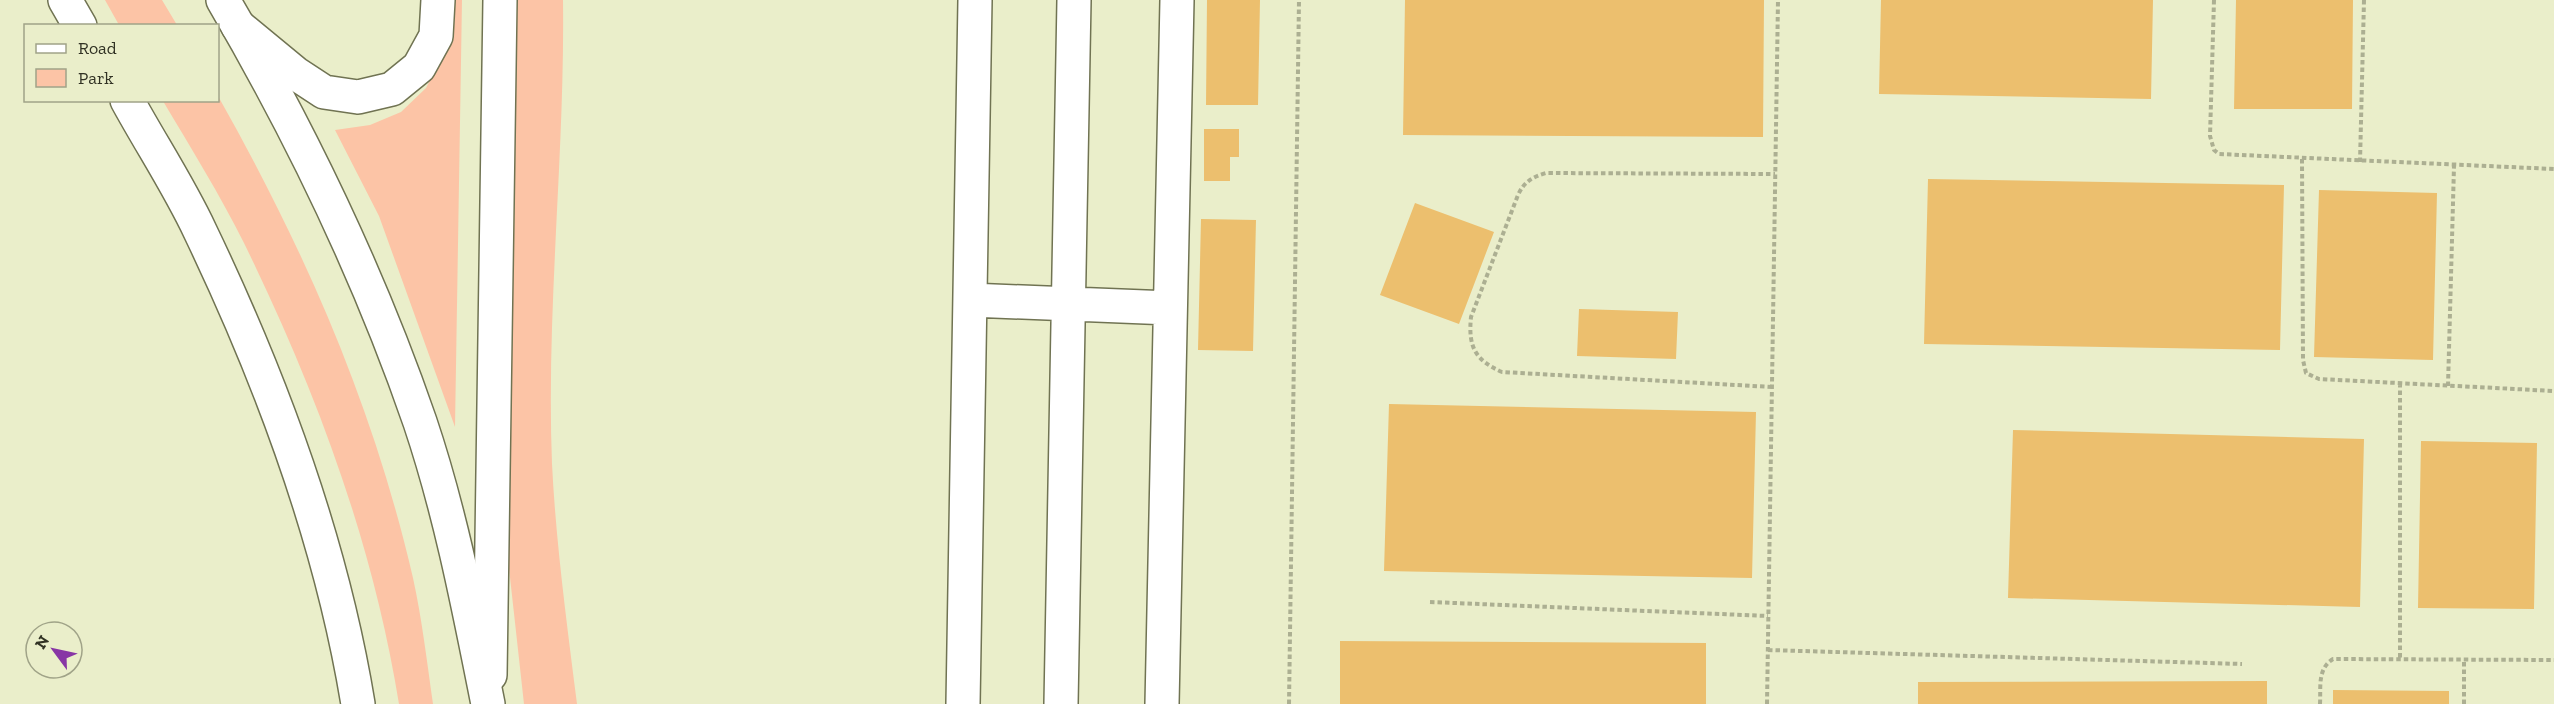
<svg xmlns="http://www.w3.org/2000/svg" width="2554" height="704" font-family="'Zilla Slab',serif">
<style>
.green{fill:#fcc4a6}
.building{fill:#ecbf6e}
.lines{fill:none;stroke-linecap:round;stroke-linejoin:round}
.minor-casing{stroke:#707352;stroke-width:36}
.major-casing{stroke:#707352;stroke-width:36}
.path{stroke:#acaf92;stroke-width:4;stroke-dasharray:4.5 3;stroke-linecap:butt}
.minor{stroke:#fff;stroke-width:33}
.major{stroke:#fff;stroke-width:33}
</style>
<rect width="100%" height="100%" fill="#eaeeca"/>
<path class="green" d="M105,0H162L177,25H119Z
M442,0H462L455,427L379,216L335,130L370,125L401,112L426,88L441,59Z
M508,0H563C565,155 546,309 552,464C556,544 567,624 577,704H524L502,505Z
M218,96C305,250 373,405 413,578C422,619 427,662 433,704H399C373,543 316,390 244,243C220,195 191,148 163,101L218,100Z"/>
<path class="building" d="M1207,0H1260L1258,105H1206Z
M1405,0H1764L1763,137L1403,135Z
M1881,0H2153L2151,99L1879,94Z
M2236,0H2353L2352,109H2234Z
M1204,129H1239V157H1230V181H1204Z
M1928,179L2284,185L2280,350L1924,344Z
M2319,190L2437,193L2433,360L2314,357Z
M1415,203L1494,232L1459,324L1380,295Z
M1201,219L1256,220L1253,351L1198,350Z
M1579,309L1678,312L1676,359L1577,356Z
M1389,404L1756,412L1752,578L1384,571Z
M2013,430L2364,439L2360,607L2008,598Z
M2421,441L2537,443L2534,609L2418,608Z
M1340,641L1706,643V704H1340Z
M2267,681V704H1918V682Z
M2333,690L2449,691V704H2333Z"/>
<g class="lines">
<defs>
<path id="minor" d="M238,26L295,73L324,92L358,97L392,89L419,67L436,36L438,0
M970,300L1170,308
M490,675L500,0
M963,704L975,0
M1061,704L1074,0
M1162,704L1177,0"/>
<path id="major" d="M65,0L80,26
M223,0C302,135 369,274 420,422C451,514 469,609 488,704
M127,100C151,144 179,186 200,231C272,381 331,539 358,704"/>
</defs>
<use href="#minor" class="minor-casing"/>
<use href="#major" class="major-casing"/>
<path class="path" d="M2214,0L2210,136L2214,150L2219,154L2554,169
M2302,159L2303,360L2306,373L2319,379L2554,391
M2360,162L2364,0
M2400,383V658
M2448,386L2454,166
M1772,387L1502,372C1475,360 1468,347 1471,317L1518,195C1524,182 1532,177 1546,173L1775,174
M1430,602L1768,616
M1768,650L2242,664
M1289,704L1299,0
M1767,704L1778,0
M2320,704C2321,687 2317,669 2333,659L2554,660
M2464,704V659"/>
<use href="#minor" class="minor"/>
<use href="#major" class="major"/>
</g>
<rect x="24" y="24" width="195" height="78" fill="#eaeeca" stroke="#a0a388" stroke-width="1.5"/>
<rect x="36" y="44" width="30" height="9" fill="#ffffff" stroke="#a0a388" stroke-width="1.5"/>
<text x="78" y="54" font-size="18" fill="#313224">Road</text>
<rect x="36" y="69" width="30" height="18" fill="#fcc4a6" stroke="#a0a388" stroke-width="1.5"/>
<text x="78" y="84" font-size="18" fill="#313224">Park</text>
<g transform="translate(54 650) rotate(303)"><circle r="28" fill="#eaeeca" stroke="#a0a388" stroke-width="1.5"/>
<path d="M0-4.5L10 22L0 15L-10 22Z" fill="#8836a5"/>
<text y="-9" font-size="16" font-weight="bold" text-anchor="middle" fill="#313224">N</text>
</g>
</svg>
